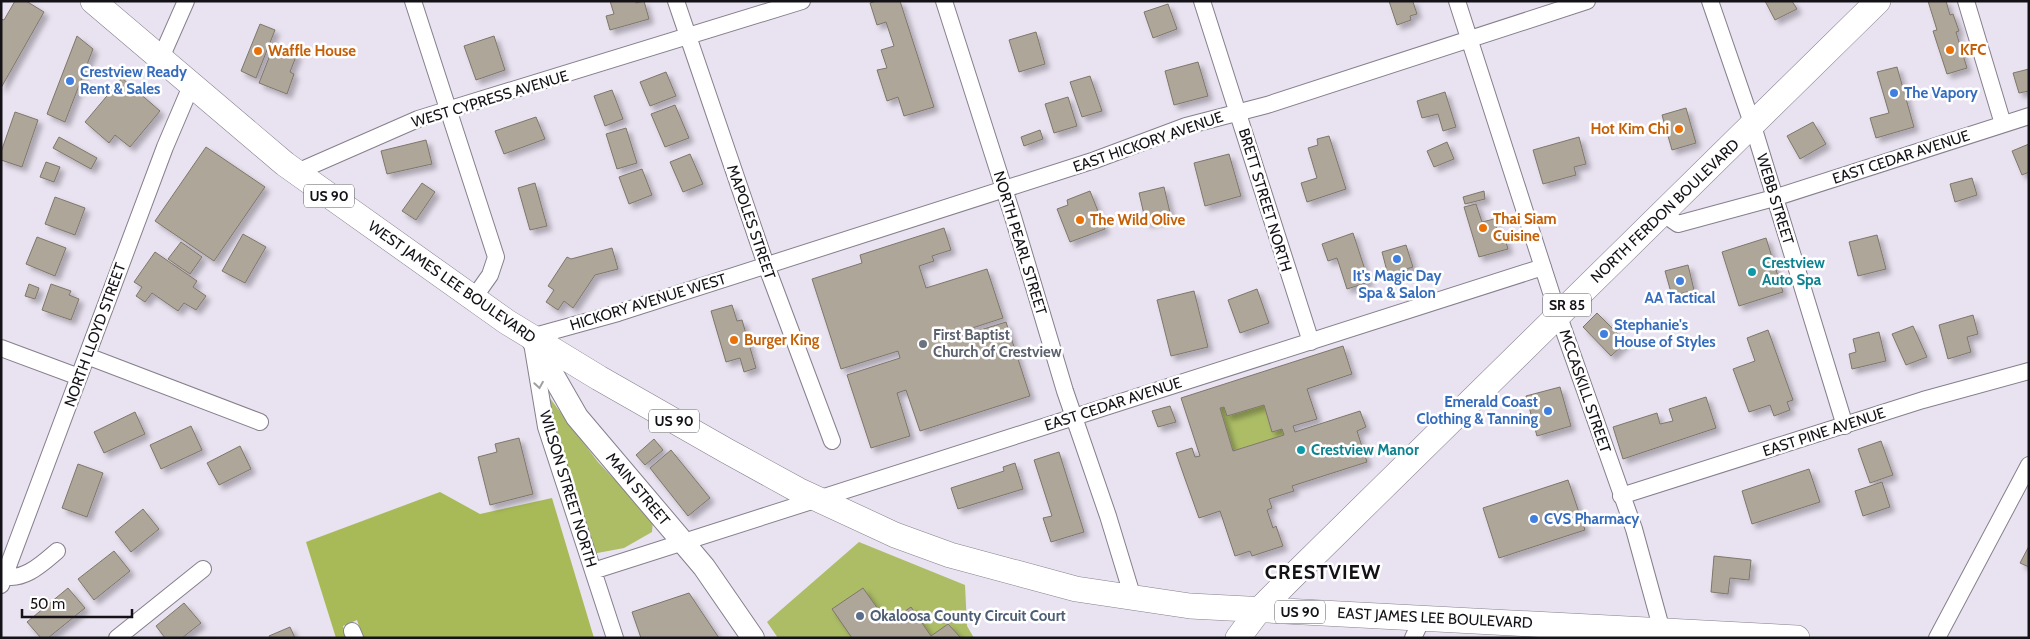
<svg xmlns="http://www.w3.org/2000/svg" width="2030" height="639" font-family="Cabin,sans-serif">
<style>
.green{fill:#acbd66}
.forest{fill:#a8ba57}
.building{fill:#afa69a;stroke:#7e766a;fill-rule:evenodd;filter:url(#shadow)}
.lines{fill:none;stroke-linecap:round;stroke-linejoin:round}
.street-casing{stroke:#867f8c;stroke-width:18}
.secondary-casing{stroke:#867f8c;stroke-width:24}
.primary-casing{stroke:#867f8c;stroke-width:26}
.street{stroke:#fff;stroke-width:16}
.secondary{stroke:#fff;stroke-width:22}
.primary{stroke:#fff;stroke-width:25}
.oneway{stroke:#a1a0a2}
.food-dot{fill:#e8710a;stroke:#fff;stroke-width:2}
.shop-dot{fill:#3f7fe0;stroke:#fff;stroke-width:2}
.culture-dot{fill:#0f9aa8;stroke:#fff;stroke-width:2}
.worship-dot{fill:#6b7280;stroke:#fff;stroke-width:2}
.service-dot{fill:#5c6f8a;stroke:#fff;stroke-width:2}
.labels{text-anchor:middle;dominant-baseline:central;stroke-width:5;stroke-linejoin:round;paint-order:stroke}
.shield{fill:#fff;stroke:#5b595d;stroke-width:1}
.shield-label{font-size:14px;font-weight:bold;fill:#151217}
.food-label{font-size:15px;font-weight:bold;fill:#c56008;stroke:#fff;text-anchor:start}
.shop-label{font-size:15px;font-weight:bold;fill:#366cbe;stroke:#fff;text-anchor:start}
.street-label{font-size:15px;fill:#151217;stroke:#fff}
.culture-label{font-size:15px;font-weight:bold;fill:#0d838f;stroke:#fff;text-anchor:start}
.worship-label{font-size:15px;font-weight:bold;fill:#5b616d;stroke:#fff;text-anchor:start}
.service-label{font-size:15px;font-weight:bold;fill:#4e5e75;stroke:#fff;text-anchor:start}
.district-label{font-size:20px;font-weight:bold;letter-spacing:1px;fill:#151217;stroke:#fff}
</style>
<defs>
<filter id="shadow"><feDropShadow dx="4.5" dy="4.5" stdDeviation="2.5" flood-color="#0004"/></filter>
</defs>
<rect width="100%" height="100%" fill="#e9e2f0"/>
<path class="green" d="M549,397L598,462L653,520L652,532L624,548L592,554L556,459Z
M1264,405L1272,432L1282,429L1284,435L1233,451L1220,408L1224,407L1228,416Z
M859,542L965,585L967,626L974,638H778L767,622Z"/>
<path class="forest" d="M440,492L480,514L552,498L594,638H363L357,620L343,626L346,638H336L306,542Z"/>
<path class="building" d="M15,1H26L44,12L1,88V19L4,20Z
M610,1H635L636,3L644,1L649,19L610,30L606,16L614,14Z
M876,1H900L934,107L904,116L898,97L887,101L877,70L887,68L881,50L894,46L886,22L877,25L870,3Z
M1389,1H1415L1413,2L1417,14L1410,16L1411,20L1397,25Z
M1765,1H1792L1797,9L1775,20Z
M1928,1H1946L1950,15L1953,14L1959,31L1956,32L1967,68L1947,74L1933,31L1937,30Z
M1168,4L1177,29L1153,38L1144,12Z
M260,24L275,30L256,78L241,71Z
M1036,32L1045,64L1019,72L1009,40Z
M77,36L93,49L65,122L47,114Z
M494,36L505,70L476,80L464,46Z
M274,45L297,54L290,72L294,74L287,94L259,83Z
M1198,62L1208,96L1174,105L1165,71Z
M1897,67L1914,127L1876,138L1870,118L1889,113L1877,72Z
M2029,69V91L2019,93L2013,73Z
M666,72L676,96L650,106L640,82Z
M1090,76L1102,111L1082,117L1070,82Z
M122,78L160,111L130,147L115,135L109,143L85,122Z
M612,90L623,119L605,126L594,96Z
M1445,92L1456,127L1443,131L1438,114L1422,118L1417,101Z
M1068,97L1077,126L1054,133L1045,104Z
M675,105L689,138L665,147L651,114Z
M1686,108L1696,143L1672,150L1662,115Z
M15,112L38,120L22,167L1,160V152Z
M536,117L545,139L504,154L495,131Z
M1813,122L1826,144L1800,159L1787,136Z
M626,128L637,163L617,169L606,134Z
M1040,130L1043,139L1024,146L1021,137Z
M1329,136L1346,189L1307,202L1301,183L1317,178L1308,148L1318,145L1317,139Z
M59,137L97,158L91,169L53,148Z
M1579,137L1586,164L1574,167L1576,175L1543,184L1533,150Z
M426,140L432,164L387,174L381,151Z
M1447,142L1454,159L1434,167L1427,151Z
M2029,144V172L2022,175L2012,151Z
M206,147L265,187L214,261L155,221Z
M690,154L703,184L683,192L670,162Z
M1229,154L1241,196L1205,206L1194,163Z
M46,162L60,167L54,182L40,177Z
M642,169L652,195L629,204L619,177Z
M1972,178L1977,195L1955,202L1950,184Z
M422,183L435,192L416,220L402,211Z
M535,183L547,226L530,230L518,188Z
M1164,187L1171,217L1146,223L1139,193Z
M1090,191L1105,229L1070,242L1057,209L1068,205L1067,200Z
M1484,191L1485,199L1465,204L1463,197Z
M55,197L85,208L75,235L45,224Z
M1476,204L1482,222L1494,219L1499,236L1504,235L1508,249L1479,257L1464,207Z
M944,228L951,250L932,256L934,261L919,266L926,288L987,269L1003,318L960,332L961,336L1006,322L1030,396L920,431L906,390L897,393L910,436L871,448L847,375L900,358L898,351L841,369L812,279L862,263L860,255Z
M1353,233L1369,282L1347,289L1337,258L1328,261L1322,244Z
M243,234L266,247L245,283L222,271Z
M1877,235L1886,269L1858,276L1849,242Z
M37,237L66,248L55,276L26,264Z
M1766,238L1783,292L1739,306L1722,252Z
M181,242L202,257L190,274L168,259Z
M1406,245L1413,267L1388,275L1382,252Z
M612,248L618,269L595,275L573,308L564,301L558,310L546,302L554,290L548,286L567,257L571,259Z
M155,252L197,281L193,287L206,296L196,310L184,303L178,311L152,293L145,302L136,296L142,287L134,282Z
M1688,265L1694,290L1672,296L1665,271Z
M29,284L39,288L35,299L25,296Z
M51,284L71,291L69,295L79,299L71,320L42,310Z
M1257,289L1269,323L1240,333L1228,300Z
M1194,291L1208,347L1171,356L1157,300Z
M732,305L737,321L742,320L756,368L744,372L740,358L726,362L711,311Z
M1597,313L1626,342L1611,356L1583,327Z
M1973,315L1978,334L1967,337L1971,352L1948,359L1939,325Z
M1913,326L1927,357L1906,365L1892,334Z
M1768,330L1793,400L1787,402L1790,410L1774,416L1770,405L1749,412L1733,369L1755,361L1747,338Z
M1879,332L1886,361L1852,369L1849,354L1856,352L1853,339Z
M1343,346L1352,374L1307,389L1317,419L1293,426L1295,432L1360,411L1366,427L1357,431L1367,462L1292,486L1294,491L1269,499L1272,508L1267,510L1273,528L1276,526L1283,546L1252,556L1250,551L1235,556L1220,511L1199,518L1184,476L1176,453L1192,448L1195,457L1200,456L1181,398ZM1264,405L1272,432L1282,429L1284,435L1233,451L1220,408L1224,407L1227,416Z
M1560,387L1571,426L1537,436L1526,396Z
M1706,397L1716,428L1623,459L1613,427L1657,413L1660,424L1673,421L1669,409Z
M1170,406L1176,422L1158,427L1152,411Z
M135,412L145,434L104,453L94,432Z
M191,426L202,450L161,469L150,445Z
M519,438L533,494L490,505L478,457L497,452L495,444Z
M654,439L663,450L645,465L636,455Z
M1881,441L1893,475L1870,483L1858,449Z
M240,446L251,469L219,485L207,463Z
M671,450L710,498L688,516L650,468Z
M1059,452L1084,532L1051,542L1043,518L1052,516L1034,460Z
M1015,463L1023,489L958,509L951,488L1004,471L1003,467Z
M78,464L103,473L87,517L62,508Z
M1809,469L1820,502L1752,524L1742,491Z
M1568,480L1585,530L1499,558L1483,508Z
M1882,482L1890,507L1863,516L1855,491Z
M143,509L159,529L131,552L115,532Z
M2029,546V567L2020,563Z
M114,551L130,571L94,600L78,579Z
M1714,556L1751,560L1749,580L1730,578L1728,594L1711,592Z
M68,588L85,608L48,638H41L27,622Z
M863,588L888,623L911,607L931,636L948,624L961,638H852L832,609Z
M689,593L719,638H641L632,612Z
M184,603L201,623L182,638H165L156,626Z
M290,627L295,638H270L269,636Z"/>
<g class="lines">
<defs>
<path id="street" d="M413,1L496,257L490,275L473,299
M676,1L766,265L832,441
M944,1L1013,217L1065,391L1108,516L1133,598
M1202,1L1311,342
M1457,1L1558,314L1634,529L1664,638
M1710,1L1753,126L1845,426
M1966,1L2003,124
M160,60L186,1
M297,172L418,119L802,1
M1662,213L1678,224L1774,198L2029,116
M1,348L79,377
M87,356L260,422
M1621,496L1923,400L2029,371
M593,571L1543,267
M1,575C22,583 42,564 57,551
M1,585L165,147L191,86
M352,631L355,638
M117,638L203,569
M615,638L546,427L531,337L618,313L1095,160L1186,126L1267,105L1587,1
M1413,638L1423,617
M1937,638L2029,465"/>
<path id="secondary" d="M531,337L577,417L704,567L753,638"/>
<path id="primary" d="M93,1L285,164L507,322L599,378L727,451L798,490L895,535L950,555L1076,589L1190,606L1797,638
M1238,638L1259,610L1290,579L1878,1"/>
</defs>
<use href="#street" class="street-casing"/>
<use href="#secondary" class="secondary-casing"/>
<use href="#primary" class="primary-casing"/>
<use href="#street" class="street"/>
<use href="#secondary" class="secondary"/>
<use href="#primary" class="primary"/>
</g>
<defs><path id="oneway-chevron" d="M-2-3.5L2.5 0L-2 3.5" fill="none" stroke-width="1.6" stroke-linecap="round" stroke-linejoin="round" transform="scale(1.25)"/></defs>
<use class="oneway" href="#oneway-chevron" transform="translate(539 385) rotate(81)"/>
<g class="food-dot">
<circle cx="1950" cy="50" r="5"/>
<circle cx="258" cy="51" r="5"/>
<circle cx="1679" cy="129" r="5"/>
<circle cx="1080" cy="220" r="5"/>
<circle cx="1483" cy="228" r="5"/>
<circle cx="734" cy="340" r="5"/>
</g>
<g class="shop-dot">
<circle cx="70" cy="81" r="5"/>
<circle cx="1894" cy="93" r="5"/>
<circle cx="1397" cy="259" r="5"/>
<circle cx="1680" cy="281" r="5"/>
<circle cx="1604" cy="334" r="5"/>
<circle cx="1548" cy="411" r="5"/>
<circle cx="1534" cy="519" r="5"/>
</g>
<g class="culture-dot">
<circle cx="1752" cy="272" r="5"/>
<circle cx="1301" cy="450" r="5"/>
</g>
<circle class="worship-dot" cx="923" cy="344" r="5"/>
<circle class="service-dot" cx="860" cy="616" r="5"/>
<g class="labels">
<g class="shield">
<rect x="304" y="184.5" width="50" height="23" rx="4"/>
<rect x="1543" y="293.5" width="48" height="23" rx="4"/>
<rect x="649" y="409.5" width="50" height="23" rx="4"/>
<rect x="1275" y="600.5" width="50" height="23" rx="4"/>
</g>
<g class="shield-label">
<text x="329" y="196">US 90</text>
<text x="1567" y="305">SR 85</text>
<text x="674" y="421">US 90</text>
<text x="1300" y="612">US 90</text>
</g>
<g class="food-label">
<text x="1960" y="50">KFC</text>
<text x="268" y="51">Waffle House</text>
<text x="1669" y="129" text-anchor="end">Hot Kim Chi</text>
<text x="1493" y="219">Thai Siam<tspan x="1493" dy="17">Cuisine</tspan></text>
<text x="1090" y="220">The Wild Olive</text>
<text x="744" y="340">Burger King</text>
</g>
<g class="shop-label">
<text x="80" y="72">Crestview Ready<tspan x="80" dy="17">Rent &amp; Sales</tspan></text>
<text x="1904" y="93">The Vapory</text>
<text x="1397" y="276" text-anchor="middle">It's Magic Day<tspan x="1397" dy="17">Spa &amp; Salon</tspan></text>
<text x="1680" y="298" text-anchor="middle">AA Tactical</text>
<text x="1614" y="325">Stephanie's<tspan x="1614" dy="17">House of Styles</tspan></text>
<text x="1538" y="402" text-anchor="end">Emerald Coast<tspan x="1538" dy="17">Clothing &amp; Tanning</tspan></text>
<text x="1544" y="519">CVS Pharmacy</text>
</g>
<g class="street-label">
<text transform="translate(490 99) rotate(-17)">WEST CYPRESS AVENUE</text>
<text transform="translate(1148 142) rotate(-19)">EAST HICKORY AVENUE</text>
<text transform="translate(1901 157) rotate(-18)">EAST CEDAR AVENUE</text>
<text transform="translate(1775 199) rotate(73)">WEBB STREET</text>
<text transform="translate(1265 200) rotate(73)">BRETT STREET NORTH</text>
<text transform="translate(1665 211) rotate(-44)">NORTH FERDON BOULEVARD</text>
<text transform="translate(751 222) rotate(71)">MAPOLES STREET</text>
<text transform="translate(1020 243) rotate(73)">NORTH PEARL STREET</text>
<text transform="translate(452 282) rotate(35)">WEST JAMES LEE BOULEVARD</text>
<text transform="translate(648 302) rotate(-17)">HICKORY AVENUE WEST</text>
<text transform="translate(95 335) rotate(-70)">NORTH LLOYD STREET</text>
<text transform="translate(1585 391) rotate(71)">MCCASKILL STREET</text>
<text transform="translate(1113 404) rotate(-18)">EAST CEDAR AVENUE</text>
<text transform="translate(1824 432) rotate(-18)">EAST PINE AVENUE</text>
<text transform="translate(568 489) rotate(73)">WILSON STREET NORTH</text>
<text transform="translate(638 489) rotate(50)">MAIN STREET</text>
<text transform="translate(1435 618) rotate(3)">EAST JAMES LEE BOULEVARD</text>
</g>
<g class="culture-label">
<text x="1762" y="263">Crestview<tspan x="1762" dy="17">Auto Spa</tspan></text>
<text x="1311" y="450">Crestview Manor</text>
</g>
<g class="worship-label">
<text x="933" y="335">First Baptist<tspan x="933" dy="17">Church of Crestview</tspan></text>
</g>
<g class="service-label">
<text x="870" y="616">Okaloosa County Circuit Court</text>
</g>
<g class="district-label">
<text x="1323" y="572">CRESTVIEW</text>
</g>
</g>
<rect width="2030" height="639" fill="none" stroke="#151217" stroke-width="5"/>
<path d="M22 609v8h110v-8" fill="none" stroke="#151217" stroke-width="2.5"/>
<text x="30" y="609" font-size="15" fill="#151217" stroke="#ffffff" stroke-width="4" paint-order="stroke">50 m</text>
</svg>
